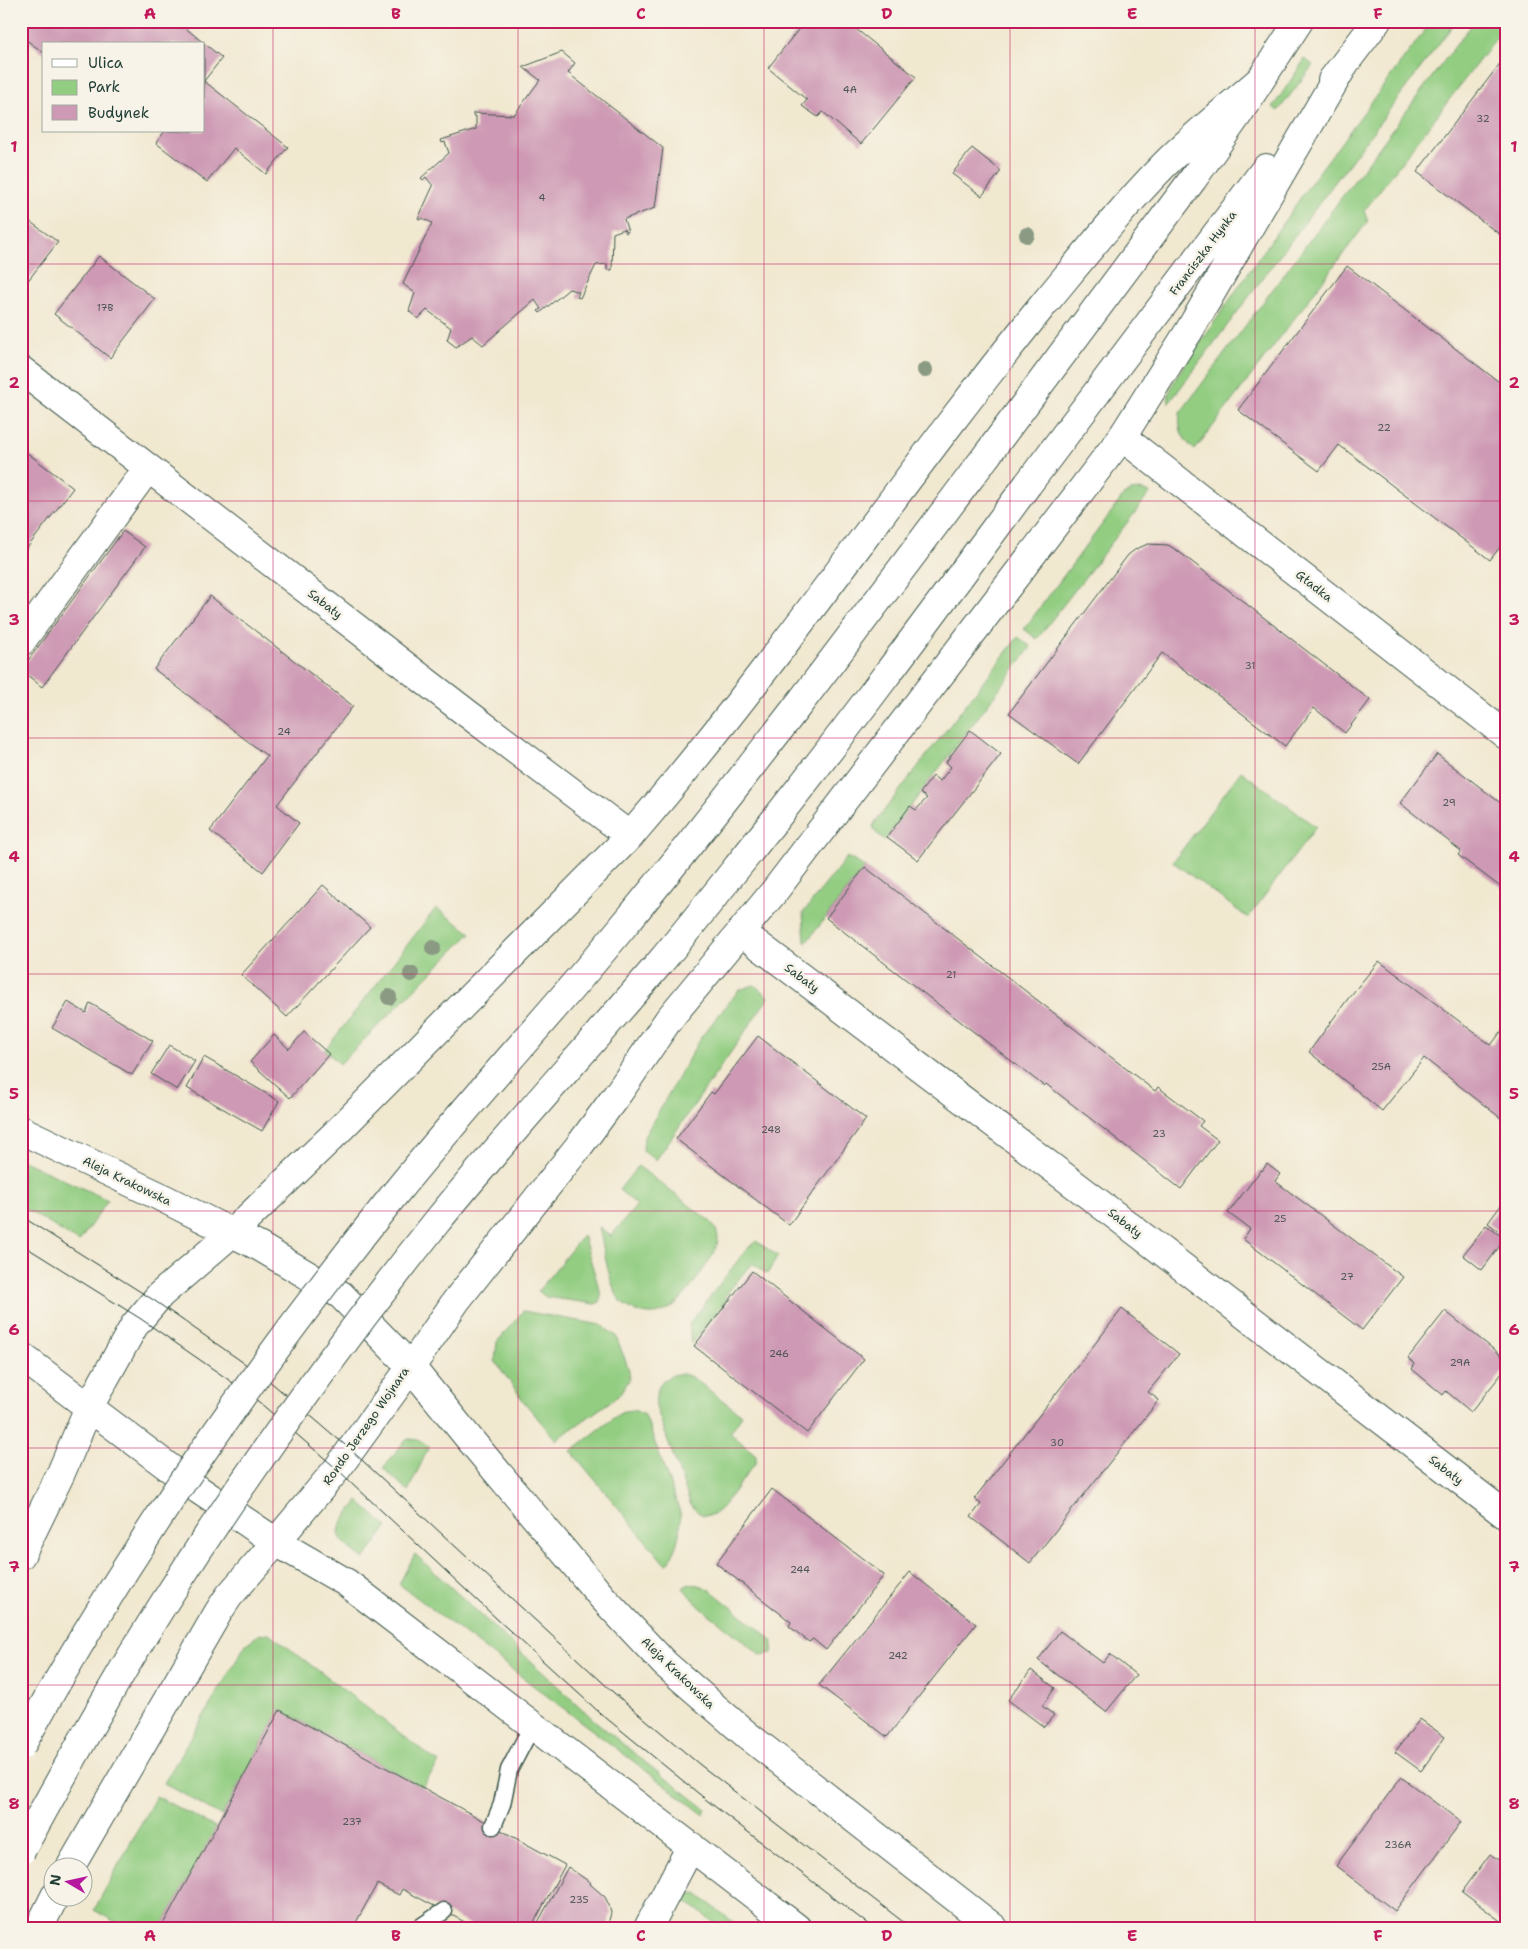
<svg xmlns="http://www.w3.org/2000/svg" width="1528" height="1949" font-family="'Shantell Sans',sans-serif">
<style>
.green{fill:#93cd82;stroke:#59855b}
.building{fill:#cd99b4}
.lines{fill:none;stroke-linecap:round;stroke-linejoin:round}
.service-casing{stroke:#3e574b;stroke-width:19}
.minor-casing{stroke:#3e574b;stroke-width:30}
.secondary-casing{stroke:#3e574b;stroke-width:30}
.primary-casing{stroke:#3e574b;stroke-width:30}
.service{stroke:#fff;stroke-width:16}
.minor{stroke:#fff;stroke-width:28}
.secondary{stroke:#fff;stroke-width:28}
.primary{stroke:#fff;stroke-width:28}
.tram{stroke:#1f3d34;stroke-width:1}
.primary-bridge-casing{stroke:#3e574b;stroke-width:30;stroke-linecap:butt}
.primary-bridge{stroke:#fff;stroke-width:28}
.tree{fill:#8a9a83}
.grid{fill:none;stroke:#c2185b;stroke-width:1;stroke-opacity:0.55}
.labels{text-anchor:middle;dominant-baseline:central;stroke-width:5;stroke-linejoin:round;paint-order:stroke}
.number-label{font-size:10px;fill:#4a5454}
.street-label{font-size:12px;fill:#1f3d34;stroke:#f7f3e8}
.neatline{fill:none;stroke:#c2185b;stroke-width:2}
.grid-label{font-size:16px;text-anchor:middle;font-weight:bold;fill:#c2185b}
</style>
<rect width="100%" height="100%" fill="#f7f3e8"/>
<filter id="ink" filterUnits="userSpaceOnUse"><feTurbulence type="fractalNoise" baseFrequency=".02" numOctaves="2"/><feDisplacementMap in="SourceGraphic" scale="10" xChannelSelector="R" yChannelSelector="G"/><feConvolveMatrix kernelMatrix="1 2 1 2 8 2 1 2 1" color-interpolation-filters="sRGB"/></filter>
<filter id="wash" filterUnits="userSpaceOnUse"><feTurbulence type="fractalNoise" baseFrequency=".0096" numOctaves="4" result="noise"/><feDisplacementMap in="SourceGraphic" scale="20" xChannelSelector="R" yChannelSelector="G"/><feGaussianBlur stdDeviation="1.12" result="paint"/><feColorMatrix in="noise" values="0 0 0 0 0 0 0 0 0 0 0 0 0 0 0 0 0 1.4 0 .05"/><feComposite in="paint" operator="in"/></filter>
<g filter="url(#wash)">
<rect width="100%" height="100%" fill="#f1e8d0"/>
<path class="green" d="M1432,21H1456L1169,403C1166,393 1173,385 1177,376L1310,184Z
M1474,21H1507V24L1364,211L1368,221L1195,450C1182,439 1178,429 1180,413Z
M1305,59L1313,65L1278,111L1273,107Z
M1141,490L1150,493L1037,639L1024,629L1124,495L1131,491Z
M1018,637L1031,647L885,840L875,832L873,826L876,821Z
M1241,771L1316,827L1248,918L1173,862Z
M847,857L865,867L806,943L805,941L803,913Z
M436,908L471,933L340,1064L325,1050Z
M754,985L769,997L656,1160L643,1151L644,1137L701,1037L739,990Z
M21,1160L108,1200L79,1242L21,1206Z
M638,1166L711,1222C715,1228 718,1232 718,1239C717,1252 708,1262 701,1273C686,1294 669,1322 639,1312C629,1309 620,1303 616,1293C608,1278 603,1245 599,1227L611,1236L637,1205L619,1190Z
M583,1235L601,1295L600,1302L595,1304L546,1297L538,1291Z
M756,1241L778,1256L767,1274L752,1263L724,1297L727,1299L691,1344L689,1324L746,1250Z
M523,1311L601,1325L616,1336L629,1370V1380L618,1396L556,1440L525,1403L495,1361L497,1342Z
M677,1374H683L692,1377L742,1415L730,1433L756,1455V1462L723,1506C711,1520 700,1518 690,1503L656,1407C654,1391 660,1378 677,1374Z
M633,1410L643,1414L646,1418L680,1512C682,1530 677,1546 669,1563L665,1564L571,1451L619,1414L625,1411Z
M408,1439C418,1439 422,1441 429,1447L408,1491L383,1468L402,1444Z
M358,1501L387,1527L364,1559C331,1535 333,1532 358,1501Z
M415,1554L594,1720L646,1763L706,1809L703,1814L399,1584Z
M692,1584L702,1586L710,1590L768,1636L773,1642L772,1653L761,1655L700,1607L683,1588L687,1585Z
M269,1633L439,1763L422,1787L280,1710L222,1816L164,1783L246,1644L260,1634Z
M156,1796L216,1828L161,1928H126L94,1910Z
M697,1894L741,1928H721L683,1899L690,1895Z"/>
<g id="blocks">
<path class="building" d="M30,21H177L222,58L204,81L288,147L266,174L234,148L207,182L156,143L165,131H204V44H44V53L21,36V32Z
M805,21H846L916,77L861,144L823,112L818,117L802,106L807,100L768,68Z
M562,52L575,63L568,73L663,148L655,208L624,219L628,232L626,233L624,229L613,233L612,270H607V264L596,265L580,298L577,297L579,292L569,289L540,313L538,311L541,309L535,300L483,345L472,336L456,347L447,340L451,328L427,310L418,319L409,311L415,293L403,284L432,223L422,218L420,220L418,219L433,186L426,177L423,180L421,178L449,153L445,142L442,143L441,140L476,129V116H473V113L514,115L540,80L523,67Z
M1502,61L1507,65V240L1417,172Z
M972,148L1001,171L982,196L952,174Z
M21,215L58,242L23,287L21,286Z
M99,256L155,299L110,358L54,314Z
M1347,266L1507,388V538L1490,560L1339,445L1319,471L1238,410Z
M21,448L73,488L24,552L21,550Z
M123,531L145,547L42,687L21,670Z
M1148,544L1168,545L1178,551L1370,700L1345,733L1314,708L1285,746L1162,653L1078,764L1009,713L1128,555L1136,549Z
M210,596L353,706L277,805L299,823L263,872L210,831L267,756L154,669Z
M970,730L1001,754L918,860L887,837L910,806L916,810L927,798L920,793L933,776L940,781L951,767L946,762Z
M1437,754L1507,808V892L1458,855L1461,851L1400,803Z
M865,867L1155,1091L1158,1087L1203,1121L1199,1126L1218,1140L1181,1189L1046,1084L1044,1086L826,918Z
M323,885L370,927L287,1017L241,975Z
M1379,961L1491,1045L1507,1024V1123L1424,1058L1382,1111L1309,1052L1347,1000Z
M68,1002L86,1013L90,1003L153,1041L132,1075L52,1028Z
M304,1032L329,1054L290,1098L250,1062L274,1035L289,1049Z
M758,1036L866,1119L789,1225L676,1139L711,1092L714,1094Z
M169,1045L195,1061L177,1090L151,1074Z
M204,1057L279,1101L262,1131L187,1088Z
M1267,1164L1280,1174L1275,1181L1403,1277L1362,1330L1243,1239L1250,1229L1228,1213L1261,1170L1262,1171Z
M1507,1197V1237L1488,1223Z
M1486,1225L1505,1239L1482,1270L1463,1255Z
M752,1271L864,1359L807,1433L694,1346Z
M1122,1309L1179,1354L1148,1392L1159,1400L1030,1563L971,1517L981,1504L974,1499Z
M1445,1311L1507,1360V1367L1471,1412L1446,1391L1443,1395L1412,1369L1415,1364L1408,1358Z
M772,1489L884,1575L826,1650L813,1639L809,1642L789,1626L791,1622L716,1563Z
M910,1572L976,1624L887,1737L819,1685Z
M1060,1631L1103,1663L1110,1654L1136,1675L1106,1712L1038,1660Z
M1031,1670L1055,1688L1042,1706L1054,1715L1044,1727L1008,1700Z
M280,1710L565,1865L531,1928H476L402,1889L399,1895L377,1884L353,1928H161Z
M1420,1719L1445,1737L1421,1771L1395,1752Z
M1401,1777L1461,1822L1395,1911L1336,1866Z
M1490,1854L1507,1866V1926L1462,1892Z
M568,1867L591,1883L590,1884L605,1897L609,1905L611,1913L607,1928H535Z"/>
</g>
</g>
<g filter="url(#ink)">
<use href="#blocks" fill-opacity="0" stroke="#3e574b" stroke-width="1"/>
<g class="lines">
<defs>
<path id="service" d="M493,1826L502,1804L509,1770L532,1726
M419,1928L444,1911"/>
<path id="minor" d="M21,370L468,714L630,836
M1122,437L1507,736
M21,642L148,468
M741,932L1107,1209L1507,1516
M648,1928L691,1846"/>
<path id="secondary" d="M21,1130L157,1195L260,1247L341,1295L411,1367L467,1436L602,1597L665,1664L747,1735L994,1928
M21,1356L199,1490L276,1542L347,1583L797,1928
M89,1407L134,1326L160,1295L232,1233
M276,1542L337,1469L411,1367"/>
<path id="primary" d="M1332,80L1377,21
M987,455L1193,179L1237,116L1299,21
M1028,484L1266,168
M232,1233L336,1133L630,836C777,666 902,478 1044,304C1083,257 1121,209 1164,165C1194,135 1228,108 1260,80
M411,1367L456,1301L579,1146L619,1092L669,1019L773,893L1122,437L1189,331L1344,65
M21,1555L61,1473L89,1407
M71,1866L219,1611L229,1596L276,1542
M39,1928L55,1896"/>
</defs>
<use href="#service" class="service-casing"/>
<use href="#minor" class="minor-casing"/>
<use href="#secondary" class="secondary-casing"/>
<use href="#primary" class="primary-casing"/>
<use href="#service" class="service"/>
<use href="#minor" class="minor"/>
<use href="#secondary" class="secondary"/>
<use href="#primary" class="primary"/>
<path class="tram" d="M21,1216L155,1301L267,1379L351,1450L614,1693L699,1764L911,1928
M21,1244L141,1319L252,1396L337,1469L497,1619L600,1713L709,1802L873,1928"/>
<defs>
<path id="primary-bridge" d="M21,1746C128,1551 255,1368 394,1195C466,1105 546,1020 620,930C747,776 867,615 987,455
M21,1851C69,1764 117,1676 171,1592C252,1465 341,1342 435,1224C506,1136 584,1052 658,965C696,920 733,872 770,826C859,714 943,599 1028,484"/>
</defs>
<use href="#primary-bridge" class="primary-bridge-casing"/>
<use href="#primary-bridge" class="primary-bridge"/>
</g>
<g class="tree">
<circle cx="1027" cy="235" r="8"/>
<circle cx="925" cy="370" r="8"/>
<circle cx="433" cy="948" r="8"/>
<circle cx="411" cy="974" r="8"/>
<circle cx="389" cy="997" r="8"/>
</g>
</g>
<path class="grid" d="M273,21V1928M518,21V1928M764,21V1928M1010,21V1928M1255,21V1928M21,264H1507M21,501H1507M21,738H1507M21,974H1507M21,1211H1507M21,1448H1507M21,1685H1507"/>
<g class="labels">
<g class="number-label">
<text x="850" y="89">4A</text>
<text x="1483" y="118">32</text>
<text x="542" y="197">4</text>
<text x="105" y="307">17B</text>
<text x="1384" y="427">22</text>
<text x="1250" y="665">31</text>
<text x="284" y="731">24</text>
<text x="1449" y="802">29</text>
<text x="951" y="974">21</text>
<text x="1381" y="1066">25A</text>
<text x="771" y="1129">248</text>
<text x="1159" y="1133">23</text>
<text x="1280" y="1218">25</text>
<text x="1347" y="1276">27</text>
<text x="779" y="1353">246</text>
<text x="1460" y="1362">29A</text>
<text x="1057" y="1442">30</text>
<text x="800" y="1569">244</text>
<text x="898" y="1655">242</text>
<text x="352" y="1821">237</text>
<text x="1398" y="1844">236A</text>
<text x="579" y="1899">235</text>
</g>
<g class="street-label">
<text transform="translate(1203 253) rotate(-53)">Franciszka Hynka</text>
<text transform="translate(1314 586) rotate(38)">Gładka</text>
<text transform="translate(325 604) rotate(38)">Sabały</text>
<text transform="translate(802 978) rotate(37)">Sabały</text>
<text transform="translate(127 1181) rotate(26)">Aleja Krakowska</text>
<text transform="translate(1125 1223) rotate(38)">Sabały</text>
<text transform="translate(366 1426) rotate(-55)">Rondo Jerzego Wojnara</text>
<text transform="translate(1446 1470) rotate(38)">Sabały</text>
<text transform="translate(678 1673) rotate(44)">Aleja Krakowska</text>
</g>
</g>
<rect width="1528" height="1949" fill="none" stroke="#f7f3e8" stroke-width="55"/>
<rect x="42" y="42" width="162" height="90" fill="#f7f3e8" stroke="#a1aaa0"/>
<rect x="52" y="59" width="25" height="8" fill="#ffffff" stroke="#a1aaa0"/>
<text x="88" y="68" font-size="15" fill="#1f3d34">Ulica</text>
<rect x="52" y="80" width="25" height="15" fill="#93cd82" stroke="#a1aaa0"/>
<text x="88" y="92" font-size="15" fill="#1f3d34">Park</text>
<rect x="52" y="105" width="25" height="15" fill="#cd99b4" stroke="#a1aaa0"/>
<text x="88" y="118" font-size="15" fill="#1f3d34">Budynek</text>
<g transform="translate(68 1882) rotate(279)"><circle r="24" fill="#f7f3e8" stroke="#a1aaa0"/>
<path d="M0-4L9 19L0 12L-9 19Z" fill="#b5179e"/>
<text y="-8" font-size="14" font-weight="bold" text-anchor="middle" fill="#1f3d34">N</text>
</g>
<rect x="28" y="28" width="1472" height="1894" class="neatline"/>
<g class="grid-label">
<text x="150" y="19">A</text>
<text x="396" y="19">B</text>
<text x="641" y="19">C</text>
<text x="887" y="19">D</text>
<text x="1132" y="19">E</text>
<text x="1378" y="19">F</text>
<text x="14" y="152">1</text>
<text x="1514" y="152">1</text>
<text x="14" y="388">2</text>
<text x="1514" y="388">2</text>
<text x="14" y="625">3</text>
<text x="1514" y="625">3</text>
<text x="14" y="862">4</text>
<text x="1514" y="862">4</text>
<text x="14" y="1099">5</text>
<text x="1514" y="1099">5</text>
<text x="14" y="1335">6</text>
<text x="1514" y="1335">6</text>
<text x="14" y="1572">7</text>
<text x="1514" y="1572">7</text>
<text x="14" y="1809">8</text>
<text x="1514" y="1809">8</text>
<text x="150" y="1941">A</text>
<text x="396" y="1941">B</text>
<text x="641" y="1941">C</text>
<text x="887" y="1941">D</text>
<text x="1132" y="1941">E</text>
<text x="1378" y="1941">F</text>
</g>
</svg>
